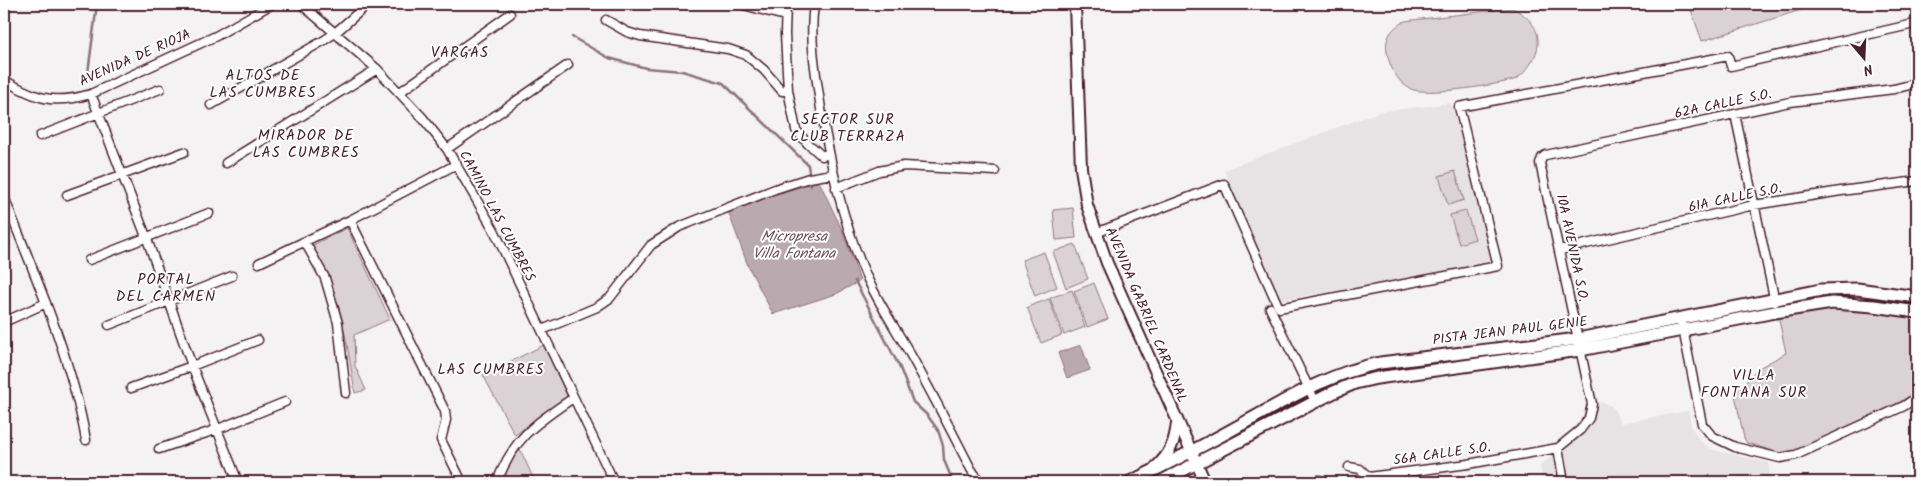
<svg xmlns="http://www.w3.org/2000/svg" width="1921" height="486" font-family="Kalam,sans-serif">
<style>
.built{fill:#e7e2e3}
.green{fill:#dbd2d5;stroke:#927880}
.water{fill:#baa9ae;stroke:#8d727a}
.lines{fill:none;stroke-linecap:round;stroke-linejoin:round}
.stream{stroke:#8d727a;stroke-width:2.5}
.minor-casing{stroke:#4a1f2b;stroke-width:11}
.tertiary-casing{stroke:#4a1f2b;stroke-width:14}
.secondary-casing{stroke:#4a1f2b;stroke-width:15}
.minor{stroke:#fff;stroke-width:8}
.tertiary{stroke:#fff;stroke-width:10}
.secondary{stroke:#fff;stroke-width:11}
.labels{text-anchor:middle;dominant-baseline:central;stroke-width:4;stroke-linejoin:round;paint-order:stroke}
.street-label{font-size:14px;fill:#4a1f2b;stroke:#fff}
.neighbourhood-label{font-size:15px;letter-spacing:1px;fill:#4a1f2b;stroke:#fff}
.water-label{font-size:15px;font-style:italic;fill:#714f59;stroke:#fff}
</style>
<rect width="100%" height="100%" fill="#f4f2f2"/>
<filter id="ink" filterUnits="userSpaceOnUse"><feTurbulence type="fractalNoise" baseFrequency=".02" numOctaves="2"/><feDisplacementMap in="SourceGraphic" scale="10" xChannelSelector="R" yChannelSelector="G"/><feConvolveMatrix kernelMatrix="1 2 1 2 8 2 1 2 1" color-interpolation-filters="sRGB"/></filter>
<g filter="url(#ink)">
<path class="built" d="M1451,103L1495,264L1280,300L1224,170L1379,112Z
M1600,402L1612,406L1621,423L1688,411L1691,426L1699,440L1710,449L1769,463L1770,482H1543L1540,466L1589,427Z"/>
<path class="green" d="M1689,4H1820L1702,41Z
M1512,8C1548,25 1544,56 1517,79C1497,85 1434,95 1414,90C1399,86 1389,66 1387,52C1384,37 1393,27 1405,21Z
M1455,171L1464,200L1448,205L1439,176Z
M1073,208L1076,238L1056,240L1053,210Z
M1466,211L1475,239L1459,244L1450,215Z
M347,228L390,319L354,335L355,366L366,390L355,393C349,357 343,309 328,276C323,266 316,256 311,246Z
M1075,244L1088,279L1066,288L1053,252Z
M1044,252L1057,287L1035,296L1022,260Z
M1094,283L1108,319L1087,327L1074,291Z
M1072,290L1085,327L1064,335L1050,298Z
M1049,299L1062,335L1041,343L1027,307Z
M1832,306L1917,314V391L1900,402L1795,451L1783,454L1747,443L1744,438L1735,395L1757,369L1786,353L1778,315Z
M544,345L568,398L515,435L483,375Z
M519,447L535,482H502L509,464Z"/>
<path class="water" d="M819,181L843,232L860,281L836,294L773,314L748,266L728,211L764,198Z
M1081,345L1090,370L1067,378L1058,353Z"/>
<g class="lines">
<path class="stream" d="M572,37L609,58L646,68L682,71L723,83L808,165L811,186
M88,73L97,4
M855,281L900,368L913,402L927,415L938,430L943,446L944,460L953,482"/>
<defs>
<path id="minor" d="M301,4L377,69L422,117L447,149L494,230L614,482
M740,4L785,16
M786,4L785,34L788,90
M814,4C809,39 816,75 821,109C831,165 842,221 865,273C877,301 894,326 909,352C931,391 951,430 971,469L980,482
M606,20L627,32L640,36L728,49L746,55L764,70L782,91L788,90L796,130L808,144
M4,80C37,99 53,105 91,94L216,36L272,4
M400,92L510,14
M91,94L147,239L192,366L236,477
M211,105L323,41L335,33L368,4
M1735,114L1775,302
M40,136L160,89
M812,147L822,156L829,153
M447,149L568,65
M226,163L377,69
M836,188L879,171L904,166L995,171
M67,195L184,152
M4,197C35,276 71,356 86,440
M350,220L445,411L446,420L441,440L462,482
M1096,234L1101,231L1224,184L1279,308L1498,266L1459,107L1728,56L1731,66L1914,24
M305,242L325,278L338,323L346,393
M1560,250L1754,205L1841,191L1917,181
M89,260L209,213
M259,263L350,220L457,164
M1270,308L1315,401
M1681,319L1702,424L1712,436L1735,447L1780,458L1796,455L1904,406L1917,397
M4,322L46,303
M109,325L232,276
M542,330L597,307L610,298L651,245L679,227L775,189L809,178L833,174
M131,388L192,366L258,340
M1558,448L1564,482
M159,449L218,429L285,402
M1349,467L1360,469L1369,477L1468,464L1558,448L1580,430L1589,418L1592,404L1540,163L1542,158L1546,155L1790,102L1894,89L1917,83
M1319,480L1320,482
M497,482C514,437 535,424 573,398"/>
<path id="tertiary" d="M1075,4L1081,168L1087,205L1107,263L1205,482
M1156,467C1170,454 1175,442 1177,423"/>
<path id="secondary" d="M1130,482C1165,465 1201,447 1235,428C1283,402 1326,374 1380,363L1578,339L1821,290L1857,289L1917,297
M1160,482L1334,392L1355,383L1377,378L1580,350L1775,312L1832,303L1874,306L1917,312"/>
</defs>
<use href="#minor" class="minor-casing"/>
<use href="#tertiary" class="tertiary-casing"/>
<use href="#secondary" class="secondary-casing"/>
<use href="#minor" class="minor"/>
<use href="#tertiary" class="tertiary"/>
<use href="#secondary" class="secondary"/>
</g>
</g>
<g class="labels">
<g class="street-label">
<text transform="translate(135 58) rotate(-24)">AVENIDA DE RIOJA</text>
<text transform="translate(1723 104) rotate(-12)">62A CALLE S.O.</text>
<text transform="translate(1735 198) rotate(-12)">61A CALLE S.O.</text>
<text transform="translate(497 216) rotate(62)">CAMINO LAS CUMBRES</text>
<text transform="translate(1572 248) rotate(78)">10A AVENIDA S.O.</text>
<text transform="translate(1146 315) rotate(67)">AVENIDA GABRIEL CARDENAL</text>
<text transform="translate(1510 331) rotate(-7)">PISTA JEAN PAUL GENIE</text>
<text transform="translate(1442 454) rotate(-8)">56A CALLE S.O.</text>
</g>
<g class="neighbourhood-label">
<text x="460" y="53">VARGAS</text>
<text x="263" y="76">ALTOS DE<tspan x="263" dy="17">LAS CUMBRES</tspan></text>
<text x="848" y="120">SECTOR SUR<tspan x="848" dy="17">CLUB TERRAZA</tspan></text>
<text x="306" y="136">MIRADOR DE<tspan x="306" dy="17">LAS CUMBRES</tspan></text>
<text x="166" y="280">PORTAL<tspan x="166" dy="17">DEL CARMEN</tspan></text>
<text x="491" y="370">LAS CUMBRES</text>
<text x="1754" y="376">VILLA<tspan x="1754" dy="17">FONTANA SUR</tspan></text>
</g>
<g class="water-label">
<text x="794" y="237">Micropresa<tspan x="794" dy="17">Villa Fontana</tspan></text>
</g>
</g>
<rect width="1921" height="486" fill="none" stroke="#fff" stroke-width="20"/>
<rect x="10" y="10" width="1901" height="466" fill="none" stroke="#4a1f2b" stroke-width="2" filter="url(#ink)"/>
<g transform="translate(1864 58) rotate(161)" stroke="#ffffff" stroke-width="4" paint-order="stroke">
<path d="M0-4L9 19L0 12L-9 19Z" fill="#4a1f2b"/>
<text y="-8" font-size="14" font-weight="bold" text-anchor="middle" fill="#4a1f2b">N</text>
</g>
</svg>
